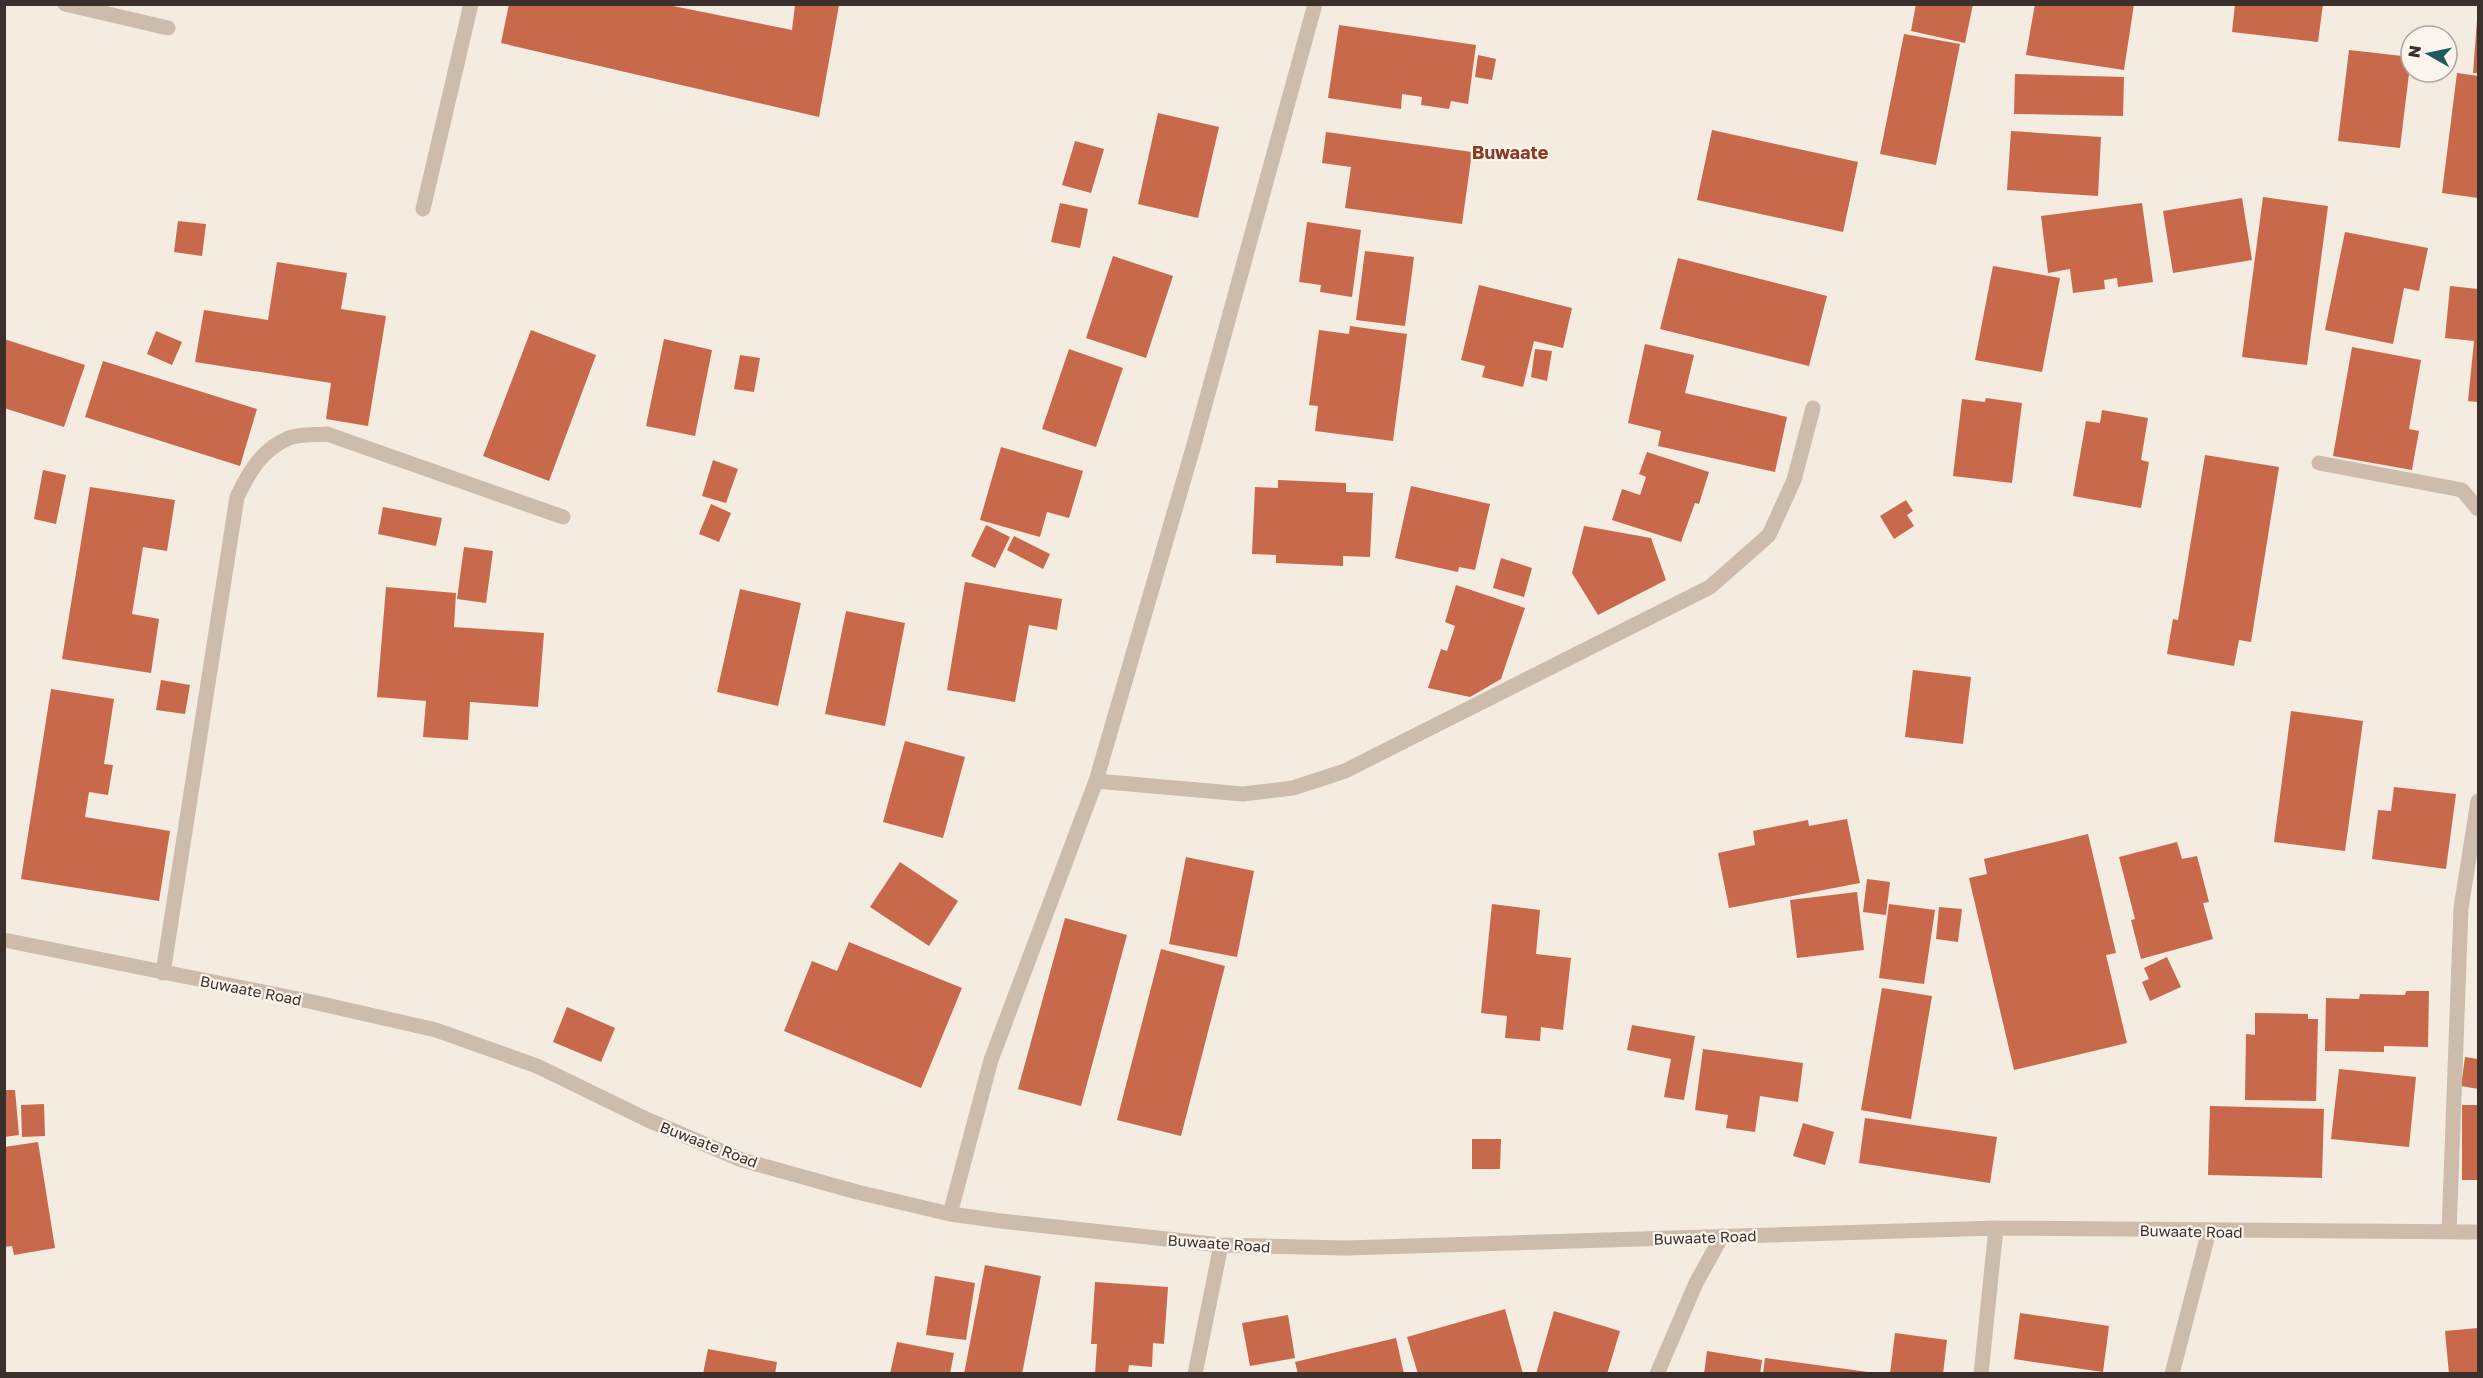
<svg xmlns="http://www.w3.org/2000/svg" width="2483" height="1378" font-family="'Golos Text',sans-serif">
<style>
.building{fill:#c8694b}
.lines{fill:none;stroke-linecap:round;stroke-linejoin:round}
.minor{stroke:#cdbbac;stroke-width:15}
.labels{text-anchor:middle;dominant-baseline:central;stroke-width:4.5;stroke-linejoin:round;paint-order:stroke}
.street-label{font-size:15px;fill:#3b302b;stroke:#fbf5ee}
.quarter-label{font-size:18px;font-weight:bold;fill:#8c3b22;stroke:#fbf5ee}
</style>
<rect width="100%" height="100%" fill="#f4ebe1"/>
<path class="building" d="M509,4H663L792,30L795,5H839L819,117L501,43Z
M1916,4H1973L1965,43L1911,31Z
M2035,4H2134L2124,70L2026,55Z
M2235,4H2323L2318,42L2232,32Z
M2477,20H2478V73H2473Z
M1339,25L1476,45L1468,104L1451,101L1449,109L1421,105L1422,97L1402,94L1401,109L1328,98Z
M1904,34L1960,44L1936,165L1880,154Z
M2349,50L2411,57L2400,148L2338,141Z
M1478,55L1496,59L1492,80L1475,77Z
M2457,73L2478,76V198L2442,193Z
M2015,74L2124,77L2123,116L2014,114Z
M1158,113L1219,127L1198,218L1138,204Z
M1712,130L1858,162L1843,232L1697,200Z
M2011,131L2101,137L2098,196L2007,190Z
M1326,132L1472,152L1462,224L1345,208L1351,167L1322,163Z
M1075,141L1104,149L1091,193L1062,185Z
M2263,197L2328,206L2307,365L2242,357Z
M2242,198L2252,260L2173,273L2163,211Z
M1060,203L1088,209L1080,248L1051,242Z
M2142,203L2153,282L2118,287L2117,278L2104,280L2105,289L2073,293L2070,269L2048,273L2041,216Z
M178,221L206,224L202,256L174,252Z
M1307,222L1361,230L1352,297L1320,292L1321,285L1299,282Z
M2345,232L2428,248L2419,291L2404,288L2393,344L2325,330Z
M1365,251L1414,257L1405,326L1356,320Z
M1113,256L1173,276L1146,358L1086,338Z
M1678,258L1827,296L1809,366L1660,329Z
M277,262L347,273L341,309L386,316L368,426L326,419L331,383L195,362L204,310L268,320Z
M1993,266L2060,278L2042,372L1975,360Z
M1479,285L1572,308L1563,348L1534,341L1523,387L1482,377L1485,366L1461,360Z
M2450,286L2478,289V402L2468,401L2474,341L2445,338Z
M1350,326L1407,334L1393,441L1315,431L1318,406L1309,405L1319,330L1349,334Z
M531,330L596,355L549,481L483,456Z
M156,331L182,342L172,365L147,354Z
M4,339L85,365L64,427L4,408Z
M664,339L712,350L695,436L646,426Z
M1645,344L1694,355L1685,393L1787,417L1775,472L1658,446L1661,431L1628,423Z
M2352,347L2421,360L2409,429L2419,431L2412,470L2333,456Z
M1069,349L1123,368L1096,447L1042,429Z
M1535,349L1552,351L1547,381L1531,377Z
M740,355L760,358L754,392L734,389Z
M103,361L257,409L240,466L85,417Z
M1986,398L2022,403L2012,483L1953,476L1962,399L1985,402Z
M2102,410L2148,418L2141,460L2149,462L2141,508L2073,496L2086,421L2100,423Z
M1001,447L1083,471L1069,518L1047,512L1040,537L980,520Z
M1647,452L1709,472L1699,504L1695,503L1681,542L1612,520L1622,489L1640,495L1646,477L1639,474Z
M2205,455L2279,467L2251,642L2239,640L2234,666L2167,654L2173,619L2178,620Z
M713,460L738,469L726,503L702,496Z
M43,470L66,475L56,524L34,519Z
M1278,480L1346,483V492L1373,493L1370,557L1343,556V566L1276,563V555L1252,554L1255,487L1278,488Z
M1411,486L1490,504L1475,570L1459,567L1458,572L1395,558Z
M90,487L175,500L167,551L143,547L132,614L159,619L151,673L62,659Z
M1906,500L1913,511L1907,515L1914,526L1894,539L1880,516Z
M711,504L731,513L719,542L699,534Z
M383,507L442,518L436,546L378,534Z
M986,525L1010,537L995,568L971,556Z
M1584,526L1651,538L1666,580L1598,615L1572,573Z
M1014,536L1050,554L1043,569L1007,550Z
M464,547L493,551L486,603L457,599Z
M1501,558L1532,568L1524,597L1493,588Z
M965,582L1062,599L1057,630L1029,625L1015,702L947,690Z
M1456,585L1525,608L1501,679L1470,697L1428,688L1441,649L1447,651L1455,626L1445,622Z
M386,587L456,593L454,627L544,633L538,707L470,702L468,740L423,737L426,701L377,697Z
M740,589L801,603L778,706L717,692Z
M846,611L905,623L885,726L825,714Z
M1913,670L1971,677L1963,744L1905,737Z
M161,680L190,685L185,714L156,710Z
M51,689L114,699L104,764L113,765L108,795L89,792L85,817L170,831L159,901L21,879Z
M2291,711L2363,721L2345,851L2274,842Z
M905,741L965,757L943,838L883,822Z
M2394,787L2456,794L2446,869L2372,859L2378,810L2391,811Z
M1847,819L1860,883L1729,908L1718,853L1755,845L1753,831L1808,820L1809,826Z
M2088,834L2116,953L2106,955L2127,1043L2014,1070L1969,878L1987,874L1984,859Z
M2177,842L2182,859L2197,856L2209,902L2203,903L2213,939L2141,959L2131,920L2135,919L2119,857Z
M1186,857L1254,871L1237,957L1169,944Z
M900,862L958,901L929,946L870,907Z
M1867,879L1890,882L1886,915L1863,912Z
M1857,892L1864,950L1797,958L1790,900Z
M1492,904L1540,910L1536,954L1571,958L1563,1030L1541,1027L1540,1041L1505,1038L1507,1016L1481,1013Z
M1889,904L1935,910L1924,984L1879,978Z
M1939,907L1962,909L1958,942L1936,939Z
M1065,918L1127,935L1081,1106L1018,1089Z
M849,942L962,988L921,1088L784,1031L812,961L837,971Z
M1161,949L1225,966L1181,1136L1117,1120Z
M2167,957L2181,987L2150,1001L2142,982L2149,979L2144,968Z
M1882,988L1932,996L1911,1119L1861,1110Z
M2406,991H2429L2428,1047L2384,1046V1052L2325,1051L2326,998L2359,999L2360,994L2405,995Z
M567,1007L615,1028L601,1062L553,1042Z
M2255,1013L2308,1014V1019H2318L2316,1101L2245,1100L2246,1034L2255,1035Z
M1632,1025L1695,1036L1684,1100L1664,1097L1671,1059L1627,1050Z
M1703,1049L1803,1063L1798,1102L1760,1096L1755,1132L1726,1128L1728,1115L1695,1110Z
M2465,1057L2478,1059V1089L2461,1086Z
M2339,1069L2416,1077L2409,1147L2331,1139Z
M4,1090H15L19,1135L4,1137Z
M44,1104L45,1136L22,1137L21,1105Z
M2462,1105H2478V1180H2462Z
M2210,1106L2324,1109L2322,1178L2208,1175Z
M1865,1118L1997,1137L1990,1183L1859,1163Z
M1803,1123L1834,1132L1825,1165L1793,1156Z
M1472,1139H1501L1500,1169H1472Z
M38,1142L55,1248L14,1255L12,1246L4,1247V1147Z
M985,1265L1041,1276L1022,1374H964Z
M935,1276L975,1283L966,1340L926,1335Z
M1095,1282L1168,1287L1164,1344L1153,1343L1152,1367L1129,1365L1128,1374H1095L1097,1344H1091Z
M1505,1309L1523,1374H1418L1407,1337Z
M1554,1311L1620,1331L1607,1374H1536Z
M2020,1313L2109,1326L2103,1372L2014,1359Z
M1288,1315L1295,1358L1250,1366L1242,1323Z
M2478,1328V1374H2449L2445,1331Z
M1895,1333L1947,1340L1943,1374H1890Z
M1396,1338L1404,1374H1298L1295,1362Z
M897,1342L954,1353L950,1374H890Z
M708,1349L777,1362L775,1374H703Z
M1707,1351L1762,1360L1760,1374H1704Z
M1765,1358L1868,1372V1374H1763Z"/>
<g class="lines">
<path class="minor" d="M65,4L168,28
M423,209L471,4
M2319,463L2462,490L2478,509
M1096,781L1243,794L1293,788L1345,771L1710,587L1769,535L1794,480L1813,408
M4,940L313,1002L436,1030L537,1066L648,1120L742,1160L857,1192L950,1214L1001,1221L1221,1245L1346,1248L1996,1228L2478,1232
M163,973L237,497C249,472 262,449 289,438C299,434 315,435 327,434L563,517
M950,1214L991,1060L1096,781L1193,448L1315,4
M2449,1232L2461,908L2478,801
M1195,1374L1221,1245
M1657,1374L1696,1283L1722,1236
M1981,1374L1996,1228
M2172,1374L2209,1231"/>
</g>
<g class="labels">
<g class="street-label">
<text transform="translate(251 990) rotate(11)">Buwaate Road</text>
<text transform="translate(709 1144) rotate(21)">Buwaate Road</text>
<text transform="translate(2191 1231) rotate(1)">Buwaate Road</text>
<text transform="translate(1705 1237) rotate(-2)">Buwaate Road</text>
<text transform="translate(1219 1243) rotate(4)">Buwaate Road</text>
</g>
<g class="quarter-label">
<text x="1510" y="152">Buwaate</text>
</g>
</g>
<rect width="2483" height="1378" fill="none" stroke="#3b302b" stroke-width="12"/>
<g transform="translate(2429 54) rotate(279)"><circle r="28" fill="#fbf5ee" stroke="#aea6a0" stroke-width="1.5"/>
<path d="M0-4.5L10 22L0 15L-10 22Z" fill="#1f5a5e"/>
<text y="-9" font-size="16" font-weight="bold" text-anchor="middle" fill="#3b302b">N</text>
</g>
</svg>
